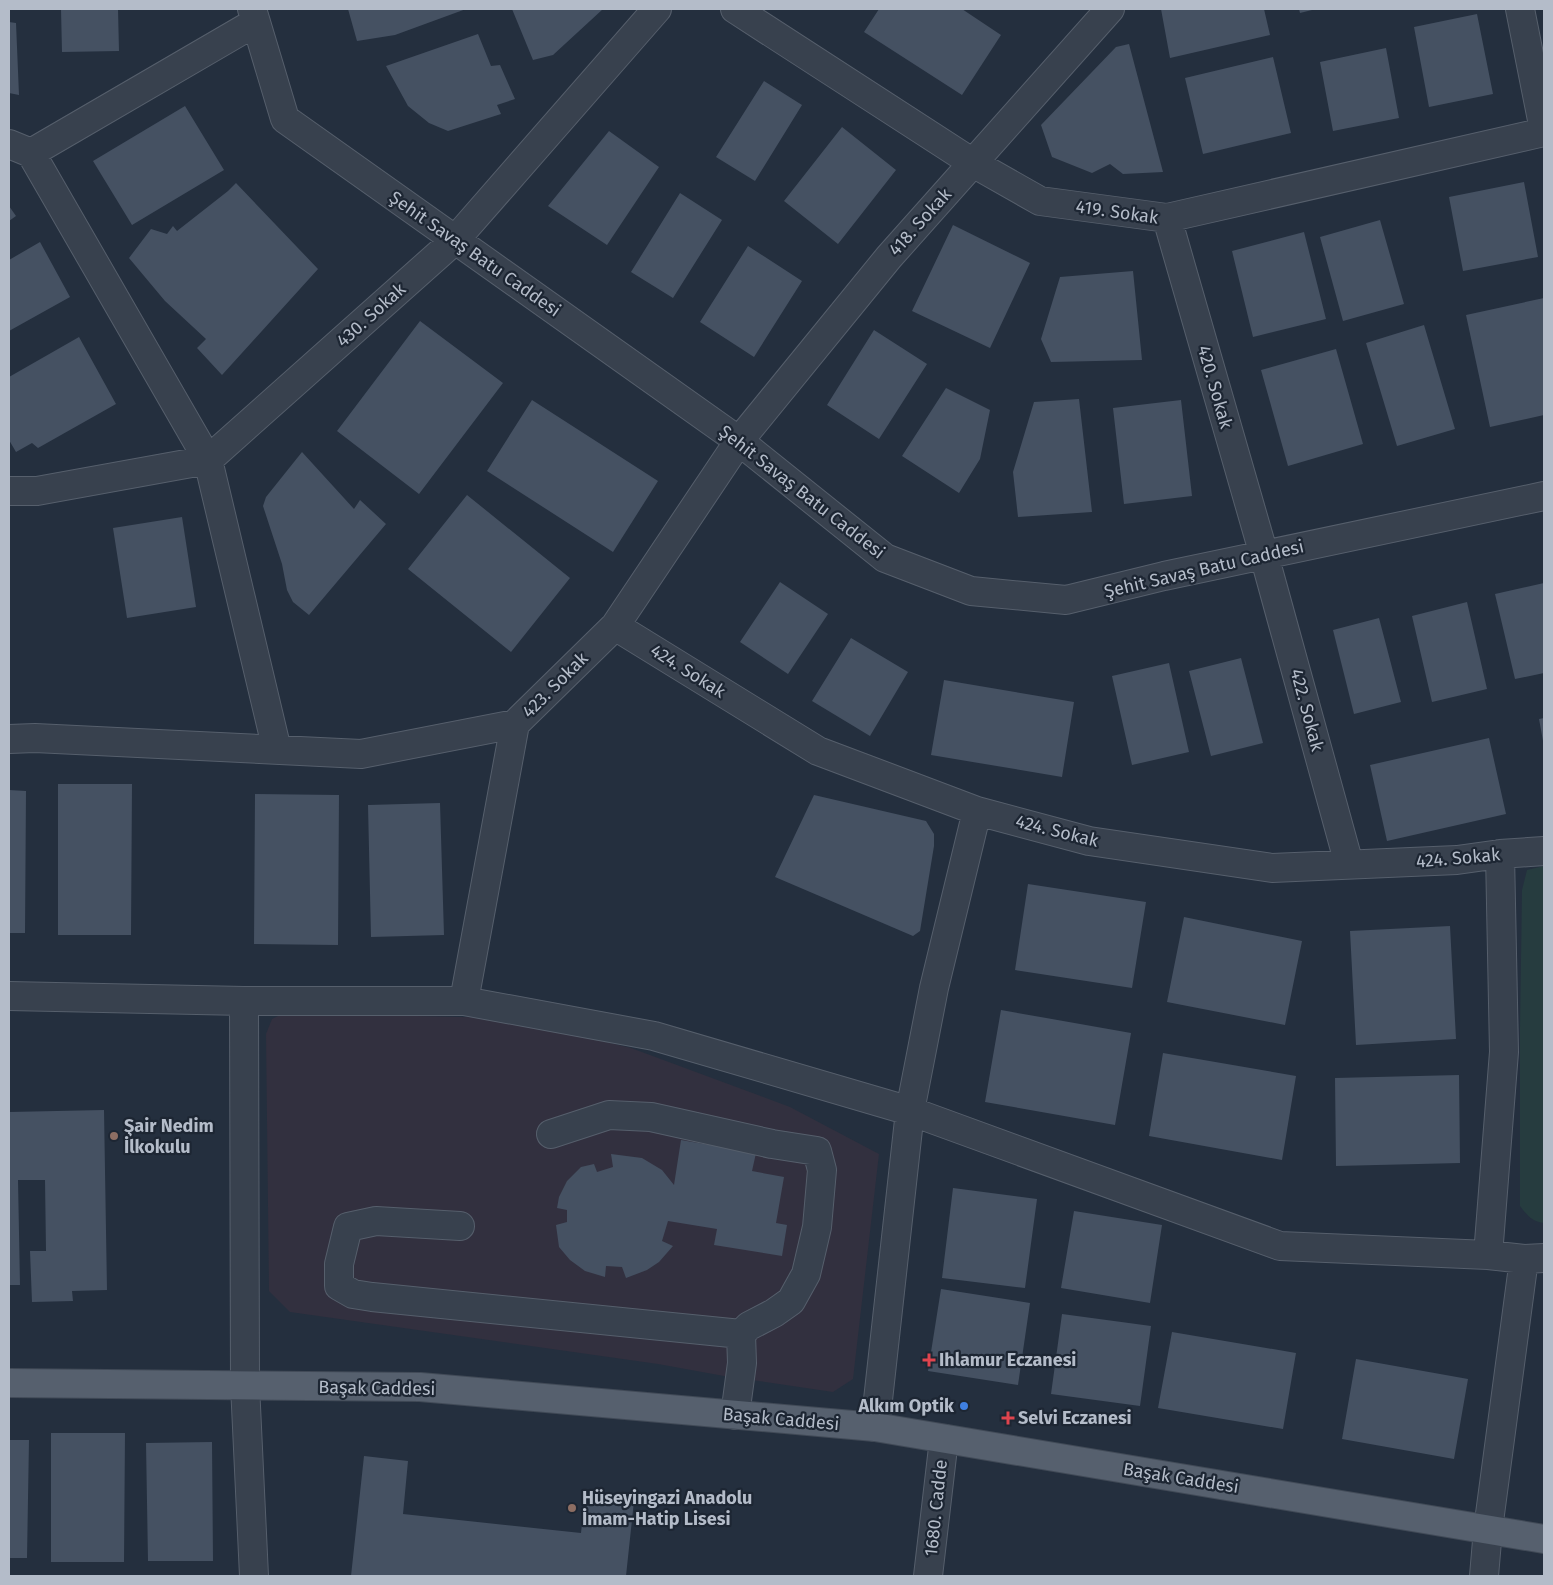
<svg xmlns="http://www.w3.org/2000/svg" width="1553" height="1585" font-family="'Fira Sans',sans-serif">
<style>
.medical{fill:#32303f}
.green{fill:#263c3f}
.building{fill:#455162}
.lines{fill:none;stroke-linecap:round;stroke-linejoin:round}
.minor-casing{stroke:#565f6c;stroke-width:30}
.major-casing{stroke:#414a57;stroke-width:30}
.minor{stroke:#38414e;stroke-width:28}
.major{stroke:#56606e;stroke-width:28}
.education-dot{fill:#8d6e63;stroke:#1d2633;stroke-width:2}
.health-dot{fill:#e0444e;stroke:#1d2633;stroke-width:2}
.shop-dot{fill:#3f7fe0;stroke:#1d2633;stroke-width:2}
.labels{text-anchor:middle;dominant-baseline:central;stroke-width:4.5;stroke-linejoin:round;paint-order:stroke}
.street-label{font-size:18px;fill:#b4bcc9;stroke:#1d2633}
.poi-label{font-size:18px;font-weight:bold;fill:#b4bcc9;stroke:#1d2633;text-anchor:start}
</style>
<rect width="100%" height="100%" fill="#242f3e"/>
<path class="medical" d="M284,1013L507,1018L631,1048L790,1107L879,1154L853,1379L833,1392L724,1376L658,1364L290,1312L269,1291L266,1034L272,1019Z"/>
<path class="green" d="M1544,866V1223C1532,1222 1527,1215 1520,1206V1028L1522,890L1527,870Z"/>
<path class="building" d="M61,9H118L119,51L62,52Z
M348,9H466L395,35L357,41Z
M512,9H603L553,55L533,60Z
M879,9H962L1001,35L962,95L864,32Z
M1161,9H1264L1270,35L1170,58Z
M1299,9H1316L1300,13Z
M1477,14L1493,94L1429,107L1414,27Z
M9,22L16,23L19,95L9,93Z
M478,34L491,66L500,65L515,99L497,105L501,114L448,131L429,123L408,106L386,66Z
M1129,44L1163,172L1123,174L1110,164L1092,173L1052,157L1041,125L1116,47Z
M1386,48L1399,118L1333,131L1320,62Z
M1273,57L1291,133L1203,154L1185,78Z
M764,81L802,105L755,181L716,157Z
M185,106L224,170L132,225L93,161Z
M842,127L896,170L838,244L784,201Z
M609,131L659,167L607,245L548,206Z
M1524,182L1538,257L1463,271L1449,197Z
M236,183L318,269L222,375L197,348L206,339L165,301L129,258L151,229L167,234L173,226L177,231L228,191Z
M680,193L722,220L673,298L631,272Z
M9,206L16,216L9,221Z
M1380,220L1404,304L1343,321L1320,237Z
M953,225L1030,263L990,348L912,311Z
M1304,232L1326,319L1253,337L1232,251Z
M40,242L70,297L9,331V260Z
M748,246L802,281L754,357L700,322Z
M1133,271L1142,360L1051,362L1041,339L1060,277Z
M1544,298V415L1490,427L1466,315Z
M420,321L503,383L419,494L337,431Z
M1424,325L1455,429L1397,446L1366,343Z
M874,330L927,364L879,439L827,405Z
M79,337L116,404L38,448L32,443L16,452L9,440V377Z
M1336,349L1363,444L1288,466L1261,370Z
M946,388L990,410L980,459L959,493L902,456Z
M1079,399L1092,512L1018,517L1013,472L1034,402Z
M532,400L658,481L613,552L487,471Z
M1181,400L1192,496L1124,504L1113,408Z
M302,452L354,509L360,500L386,524L309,615L293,602L287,590L282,564L263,506L266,497Z
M467,495L570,578L511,652L408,569Z
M182,517L196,607L127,618L113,528Z
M780,582L828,614L788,674L740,642Z
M1544,583V673L1515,679L1495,594Z
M1467,602L1487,689L1432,702L1412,616Z
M1379,618L1401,702L1354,714L1333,630Z
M851,638L908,672L870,736L812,701Z
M1241,658L1263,743L1211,756L1189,671Z
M1169,663L1189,752L1132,765L1112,676Z
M944,680L1074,702L1062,777L931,755Z
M1544,718V741H1543L1539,719Z
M1489,738L1506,814L1387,841L1370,765Z
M58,784H132L131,935H58Z
M9,790L26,791L25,933H9Z
M255,794L339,795L338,945L254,944Z
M814,795L926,821L934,834V846L920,931L913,936L775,877Z
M440,803L444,935L371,937L368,805Z
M1028,884L1146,902L1132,988L1015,970Z
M1184,917L1302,941L1285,1025L1167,1002Z
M1450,926L1456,1039L1356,1045L1350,931Z
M1001,1010L1131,1033L1115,1125L985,1102Z
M1163,1053L1296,1076L1282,1160L1149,1136Z
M1459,1075L1460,1163L1336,1166L1335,1078Z
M104,1110L107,1290L72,1291L73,1301L32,1302L30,1251H46L45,1180H18L20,1285H9V1112Z
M681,1140L756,1153L752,1171L784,1177L776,1223L787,1225L782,1256L714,1245L717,1229L668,1221L662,1241L673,1246L659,1262L647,1270L626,1278L622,1267L606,1266L605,1277L585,1271L570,1260L559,1247L556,1225L567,1222V1210L557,1208L559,1197L567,1181L581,1167L594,1164L597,1172L613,1167L611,1154L642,1158L662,1170L674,1185Z
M953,1188L1037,1199L1025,1288L942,1278Z
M1074,1211L1162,1225L1150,1303L1061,1288Z
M941,1289L1030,1303L1018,1385L928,1371Z
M1062,1314L1151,1326L1140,1406L1051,1394Z
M1172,1332L1296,1353L1283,1429L1158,1408Z
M1356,1359L1468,1379L1454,1459L1342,1439Z
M51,1433H125L124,1562H51Z
M9,1440H29L27,1558H9Z
M212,1442L213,1561H148L146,1443Z
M364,1456L408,1461L403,1514L581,1533L585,1496L634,1501L626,1576H351Z"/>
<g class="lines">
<defs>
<path id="minor" d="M252,9L285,119L739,441L885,558L971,591L1066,600L1164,576L1544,496
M735,9L973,163L1040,201L1167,218L1544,132
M1520,9L1544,130
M9,144L31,153L208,460L277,750
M31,153L256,22
M1167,218L1264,555L1349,864
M9,491H37L208,460L455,240L657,9
M615,626L818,751L977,811L1089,841L1272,868L1457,860L1500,854L1544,851
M9,739L35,738L361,754L515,724
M9,996L244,1001L245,1385L254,1576
M244,1001H464L654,1036L910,1111L1280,1246L1488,1255L1524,1259
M464,1001L515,724L615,626L739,441L889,257L1110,9
M551,1134L609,1115L651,1117L772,1144L817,1151L822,1170L817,1227L806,1274L791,1301L774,1313L749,1326L741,1334L742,1363L735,1415
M460,1226L376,1221L348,1227L339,1264V1286L353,1294L372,1297L741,1334
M1488,1255L1504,1052L1500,854
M875,1427L910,1111L934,988L977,811
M928,1576L944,1439
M1484,1576L1488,1529L1524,1259L1544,1258"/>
<path id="major" d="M9,1383L420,1387L875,1427L1544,1539"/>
</defs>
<use href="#minor" class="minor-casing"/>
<use href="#major" class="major-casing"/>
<use href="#minor" class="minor"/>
<use href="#major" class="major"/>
</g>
<g class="education-dot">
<circle cx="114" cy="1136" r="5"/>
<circle cx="572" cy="1508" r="5"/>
</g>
<g class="health-dot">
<path d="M926.5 1352.5h5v5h5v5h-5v5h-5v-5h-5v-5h5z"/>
<path d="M1005.5 1410.5h5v5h5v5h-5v5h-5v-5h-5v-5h5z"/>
</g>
<circle class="shop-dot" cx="964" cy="1406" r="5"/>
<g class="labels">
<g class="street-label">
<text transform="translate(1117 212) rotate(8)">419. Sokak</text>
<text transform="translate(920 222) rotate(-48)">418. Sokak</text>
<text transform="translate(475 254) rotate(35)">Şehit Savaş Batu Caddesi</text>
<text transform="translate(371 315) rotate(-42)">430. Sokak</text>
<text transform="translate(1215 387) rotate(74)">420. Sokak</text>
<text transform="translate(802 492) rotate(38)">Şehit Savaş Batu Caddesi</text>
<text transform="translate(1204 569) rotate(-13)">Şehit Savaş Batu Caddesi</text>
<text transform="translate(688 671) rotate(32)">424. Sokak</text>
<text transform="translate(555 685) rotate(-45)">423. Sokak</text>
<text transform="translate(1307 710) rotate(75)">422. Sokak</text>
<text transform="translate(1057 831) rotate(14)">424. Sokak</text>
<text transform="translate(1458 858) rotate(-5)">424. Sokak</text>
<text transform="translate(377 1388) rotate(1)">Başak Caddesi</text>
<text transform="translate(781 1419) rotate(5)">Başak Caddesi</text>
<text transform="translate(1181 1478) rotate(9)">Başak Caddesi</text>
<text transform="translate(936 1508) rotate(-84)">1680. Cadde</text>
</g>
<g class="poi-label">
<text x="124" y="1126">Şair Nedim<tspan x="124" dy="21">İlkokulu</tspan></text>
<text x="939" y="1360">Ihlamur Eczanesi</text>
<text x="954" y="1406" text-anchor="end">Alkım Optik</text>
<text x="1018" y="1418">Selvi Eczanesi</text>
<text x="582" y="1498">Hüseyingazi Anadolu<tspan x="582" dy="21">İmam-Hatip Lisesi</tspan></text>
</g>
</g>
<rect width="1553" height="1585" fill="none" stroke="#b4bcc9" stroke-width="20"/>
</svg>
